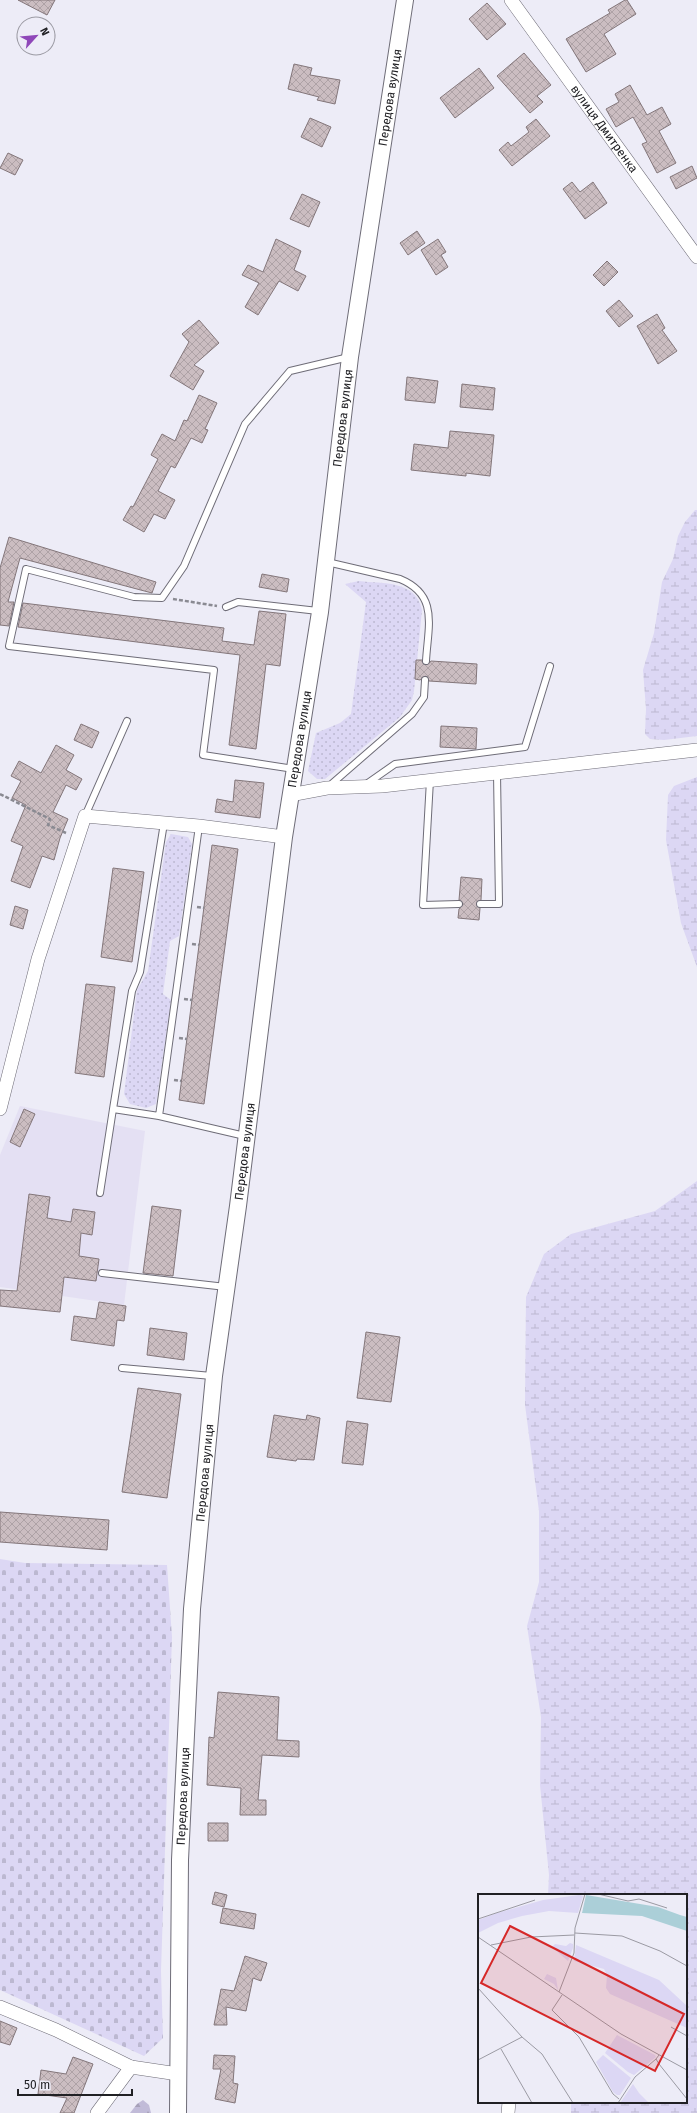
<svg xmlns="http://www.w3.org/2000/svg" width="697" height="2113" font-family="'Fira Sans',sans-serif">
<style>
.built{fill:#e4e0f3}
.green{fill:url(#green-dots)}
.forest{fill:url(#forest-firs)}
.wetland{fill:url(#wetland-marsh)}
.cemetery{fill:url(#cemetery-stones)}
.building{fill:url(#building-cross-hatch);stroke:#83767a}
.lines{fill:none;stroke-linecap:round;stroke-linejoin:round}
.service-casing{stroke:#6e6c77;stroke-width:8}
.minor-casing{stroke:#6e6c77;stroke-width:14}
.tertiary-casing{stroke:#6e6c77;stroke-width:18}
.path{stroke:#8a8a92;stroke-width:2.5;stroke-dasharray:4 2;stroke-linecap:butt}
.service{stroke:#fff;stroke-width:6}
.minor{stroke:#fff;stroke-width:13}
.tertiary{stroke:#fff;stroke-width:16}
.labels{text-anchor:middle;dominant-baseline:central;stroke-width:3.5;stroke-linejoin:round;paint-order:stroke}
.street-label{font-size:12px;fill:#202024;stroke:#edecf7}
.inset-road{fill:none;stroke:#9b9aa3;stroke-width:1}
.view{fill:#d62828;fill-opacity:0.15;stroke:#d62828;stroke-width:2}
.inset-edge{fill:none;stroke:#202024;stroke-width:2}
</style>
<defs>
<pattern id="green-dots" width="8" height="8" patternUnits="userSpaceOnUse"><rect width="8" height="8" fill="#dcd7f4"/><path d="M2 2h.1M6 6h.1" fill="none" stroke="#bcb8d1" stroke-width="1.8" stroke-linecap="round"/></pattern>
<pattern id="forest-firs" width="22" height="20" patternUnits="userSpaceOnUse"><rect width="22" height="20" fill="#c1bbd8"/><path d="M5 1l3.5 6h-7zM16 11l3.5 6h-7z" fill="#a6a0b9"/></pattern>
<pattern id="wetland-marsh" width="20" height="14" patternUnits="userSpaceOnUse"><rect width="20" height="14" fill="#dcd7f4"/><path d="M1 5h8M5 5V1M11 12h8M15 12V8" fill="none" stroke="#bcb8d1"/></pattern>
<pattern id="cemetery-stones" width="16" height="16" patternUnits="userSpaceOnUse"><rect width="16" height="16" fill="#dcd7f4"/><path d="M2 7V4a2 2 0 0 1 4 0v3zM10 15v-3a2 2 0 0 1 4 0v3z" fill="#bcb8d1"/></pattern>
<pattern id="building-cross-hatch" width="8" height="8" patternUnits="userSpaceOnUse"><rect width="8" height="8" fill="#cbbdc1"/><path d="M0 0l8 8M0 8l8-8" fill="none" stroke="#aea2a6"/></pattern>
</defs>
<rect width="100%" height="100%" fill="#edecf7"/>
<path class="built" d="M20,1106L145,1131L124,1305L0,1287V1155Z"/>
<path class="green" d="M359,581C383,584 416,580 422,610L414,691L412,700L400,717L325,779H317L308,771L316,733L340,723L351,714L366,602L345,584Z
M171,834L188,837L192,844L179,936L170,941L163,994L171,1000L156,1104L146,1108L130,1104L124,1094L137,990L148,971L166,842Z"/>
<path class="forest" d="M143,2100L149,2105L151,2113H130L137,2104Z"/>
<path class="wetland" d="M695,510H697V736L664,740L650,739L645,734L646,709L643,670L654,633L662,582L673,559L678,536L685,522Z
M697,777V967L681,923L666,840L668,795L674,786Z
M697,1181V2113H571V2102H686V1895H548L549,1875L540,1785L541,1717L527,1626L539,1582V1511L525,1405L526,1297L544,1254L571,1234L655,1211Z"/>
<path class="cemetery" d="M0,1559L25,1563L167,1565L172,1637L161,1971L163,2038L144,2056L0,1990Z"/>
<path class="building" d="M18,0H55L47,15Z
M625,0H627L636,14L604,34L616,54L586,72L566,39L610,13L608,10Z
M487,3L506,24L487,40L469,19Z
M524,53L551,85L537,96L543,102L530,113L497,76Z
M294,64L312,68L310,75L340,80L335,104L317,100L319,97L288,89Z
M479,68L494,88L455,118L440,98Z
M630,85L647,115L662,107L671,124L659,131L676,163L657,173L642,144L647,142L633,117L616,127L606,109L619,102L615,94Z
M310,118L331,127L322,147L301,137Z
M536,119L550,136L512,166L499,150L508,142L511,146L529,132L526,127Z
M8,153L23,160L15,175L0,168Z
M692,166L697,178L676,189L670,177Z
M572,182L580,192L593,182L607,203L585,219L563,189Z
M302,194L320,202L309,227L290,219Z
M417,231L425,243L408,255L400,243Z
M276,239L301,251L294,270L306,276L298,291L279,281L258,315L245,307L259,283L242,275L248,265L263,272Z
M438,239L446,252L441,255L448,267L436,275L421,250Z
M607,261L618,272L604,286L593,275Z
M619,300L633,316L619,327L606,311Z
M657,314L665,328L662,330L677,351L658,364L637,326Z
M199,320L219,343L194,365L204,371L193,390L170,376L189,342L182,334Z
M407,377L438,381L435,403L405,400Z
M462,384L495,388L493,410L460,407Z
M199,395L217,403L205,429L208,430L202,443L191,438L175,468L171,466L158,491L175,500L165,519L154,514L144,532L123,520L131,506L133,507L158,459L151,455L162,434L175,441L184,420L187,421Z
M450,431L494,435L490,476L466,473V476L411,470L414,444L448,448Z
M9,537L156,582L152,593L20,558L8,602H14L9,626L0,625V568Z
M262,574L289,579L287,592L259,587Z
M23,603L224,628L222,641L254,645L259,611L286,614L280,666L266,664L256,749L229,745L240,655L18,627Z
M416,660H422L426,665L431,661L477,664L476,684L429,681L426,676L420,680L415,679Z
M81,724L99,732L92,748L74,740Z
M441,726L477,728L476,749L440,747Z
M56,745L74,755L66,770L82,779L76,790L66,785L53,812L68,819L60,838L54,860L42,856L30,888L11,881L23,846L11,841L26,805L12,798L21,781L11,776L19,761L41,773Z
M235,780L264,783L260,818L215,812L217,799L233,802Z
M212,845L238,849L204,1104L179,1100Z
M113,868L144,872L132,962L101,957Z
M461,877L482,879L481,900L476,904L480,908L479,920L458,918L459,909L463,904L459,900Z
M15,906L28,910L23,929L10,925Z
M86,984L115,987L104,1077L75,1073Z
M24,1109L35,1114L20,1147L10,1142Z
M29,1194L50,1197L47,1218L71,1222L73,1209L95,1212L92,1235L81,1233L79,1256L99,1259L96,1281L64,1277L60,1312L0,1306V1290L17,1291Z
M152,1206L181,1210L173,1276L143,1273Z
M99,1302L126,1306L124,1321L117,1320L114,1346L71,1340L74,1316L96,1319Z
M150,1328L187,1333L184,1360L147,1355Z
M366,1332L400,1337L391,1402L357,1398Z
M138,1388L181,1394L167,1498L122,1492Z
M274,1415L306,1420L307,1415L320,1418L314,1460L297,1459L296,1461L267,1457Z
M347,1421L368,1424L363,1465L342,1463Z
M0,1512L109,1520L107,1550L0,1542Z
M218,1692L279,1697L277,1740L299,1741V1757L262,1755L258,1800H266V1815H240L241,1788L207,1785L209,1737L214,1738Z
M208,1823H228V1841H208Z
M215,1892L227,1895L224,1907L212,1904Z
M223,1908L256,1914L254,1929L220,1923Z
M245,1956L267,1963L261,1981L253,1978L246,2011L226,2007L227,2025H214L221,1989L234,1991Z
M0,2021L17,2028L10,2045L0,2042Z
M214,2055L235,2056L233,2083L238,2084L235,2103L215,2099L221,2069H213Z
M73,2057L93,2064L74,2113H60L67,2098L38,2094L41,2070L66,2074Z"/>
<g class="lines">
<defs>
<path id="service" d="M327,562L400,579C439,595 428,626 426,661
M226,607L238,602L318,611
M294,769L203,755L214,670L9,646L26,569L134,597L162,598L184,566L245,424L290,371L349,357
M430,780L423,905L459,904
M365,785L395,764L525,747L550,666
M328,787L412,714L424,697L425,680
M85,816L127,721
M164,823L140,972L132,991L113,1109L159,1116L245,1136
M480,904H499L497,773
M159,1116L199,826
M100,1193L113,1109
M102,1273L226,1287
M122,1368L212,1376"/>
<g id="minor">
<path id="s1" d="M511,0L697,257"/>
<path d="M290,795L327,788L382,786L697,750"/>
<path d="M0,1109L38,959L85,816L199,826L284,837"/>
<path d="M0,2007L56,2030L131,2067"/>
<path d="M97,2113L131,2067L178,2074"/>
<path d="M508,2113L509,2102"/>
</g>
<g id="tertiary">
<path id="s2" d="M178,2113L180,1860L192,1609L214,1376L238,1206L284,837L320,612L350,357L405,0"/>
</g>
</defs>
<use href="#service" class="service-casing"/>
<use href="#minor" class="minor-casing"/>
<use href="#tertiary" class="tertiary-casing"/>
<path class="path" d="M173,599L217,606
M0,794L50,819L48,825L66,833
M197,907L204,908
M192,944L199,945
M184,999L192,1000
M179,1038L187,1039
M174,1080L181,1081"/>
<use href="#service" class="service"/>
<use href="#minor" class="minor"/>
<use href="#tertiary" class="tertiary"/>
</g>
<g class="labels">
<g class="street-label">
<text stroke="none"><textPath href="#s2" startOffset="2029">Передова вулиця</textPath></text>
<text stroke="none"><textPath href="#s1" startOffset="159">вулиця Дмитренка</textPath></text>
<text stroke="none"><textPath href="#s2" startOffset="1705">Передова вулиця</textPath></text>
<text stroke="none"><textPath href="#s2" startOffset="1381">Передова вулиця</textPath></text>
<text stroke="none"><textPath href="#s2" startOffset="965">Передова вулиця</textPath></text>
<text stroke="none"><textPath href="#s2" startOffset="641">Передова вулиця</textPath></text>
<text stroke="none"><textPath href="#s2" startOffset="317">Передова вулиця</textPath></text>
</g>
</g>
<g transform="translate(478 1894)">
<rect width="209" height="209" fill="#edecf7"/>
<path d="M69,80L78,84L80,96L76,90L66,85ZM125,161L153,184L142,201H139L135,198L118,168ZM155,190L161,199L171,209H142Z" fill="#dcd7f4"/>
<path d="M101,1L105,2L100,19L71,17L44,22L20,29L0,39V26L19,19L65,6ZM92,49L95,50V54L90,67L74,53L77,50L88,52ZM98,51L181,86L209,112V134L132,100L128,94L129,81L126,75L96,67Z" fill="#dcd7f4"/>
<path d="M139,141L177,161L178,163L156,181L150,178L127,159Z" fill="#dcd7f4"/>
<path d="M108,1L180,13L202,21L209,23V37L164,22L104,19Z" fill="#abcfd8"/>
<path class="inset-road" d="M120,0L150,7L161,5L189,14M0,25L57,6M97,39L144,42L182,57L209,72M0,43L143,140L209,176M13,51L53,43L96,41M0,94L44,143L64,160L95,209M81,98L96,59L97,34L107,0M84,101L74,116L101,143L135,200L141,205M193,133L209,142M23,155L54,209M181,161L178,165L181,170L209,205M0,166L44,143M140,209L157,183L178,165"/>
<path class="view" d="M32,32L206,120L177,177L3,89Z"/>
<rect width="209" height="209" class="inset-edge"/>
</g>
<g transform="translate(36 36) rotate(63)"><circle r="19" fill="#edecf7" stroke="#9b9aa3"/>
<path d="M0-3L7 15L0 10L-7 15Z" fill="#8f47b9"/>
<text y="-6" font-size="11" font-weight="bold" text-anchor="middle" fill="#202024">N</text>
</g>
<path d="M18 2089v6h114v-6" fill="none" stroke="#202024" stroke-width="2"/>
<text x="24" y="2089" font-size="12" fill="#202024" stroke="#edecf7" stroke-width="3" paint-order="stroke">50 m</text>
</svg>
